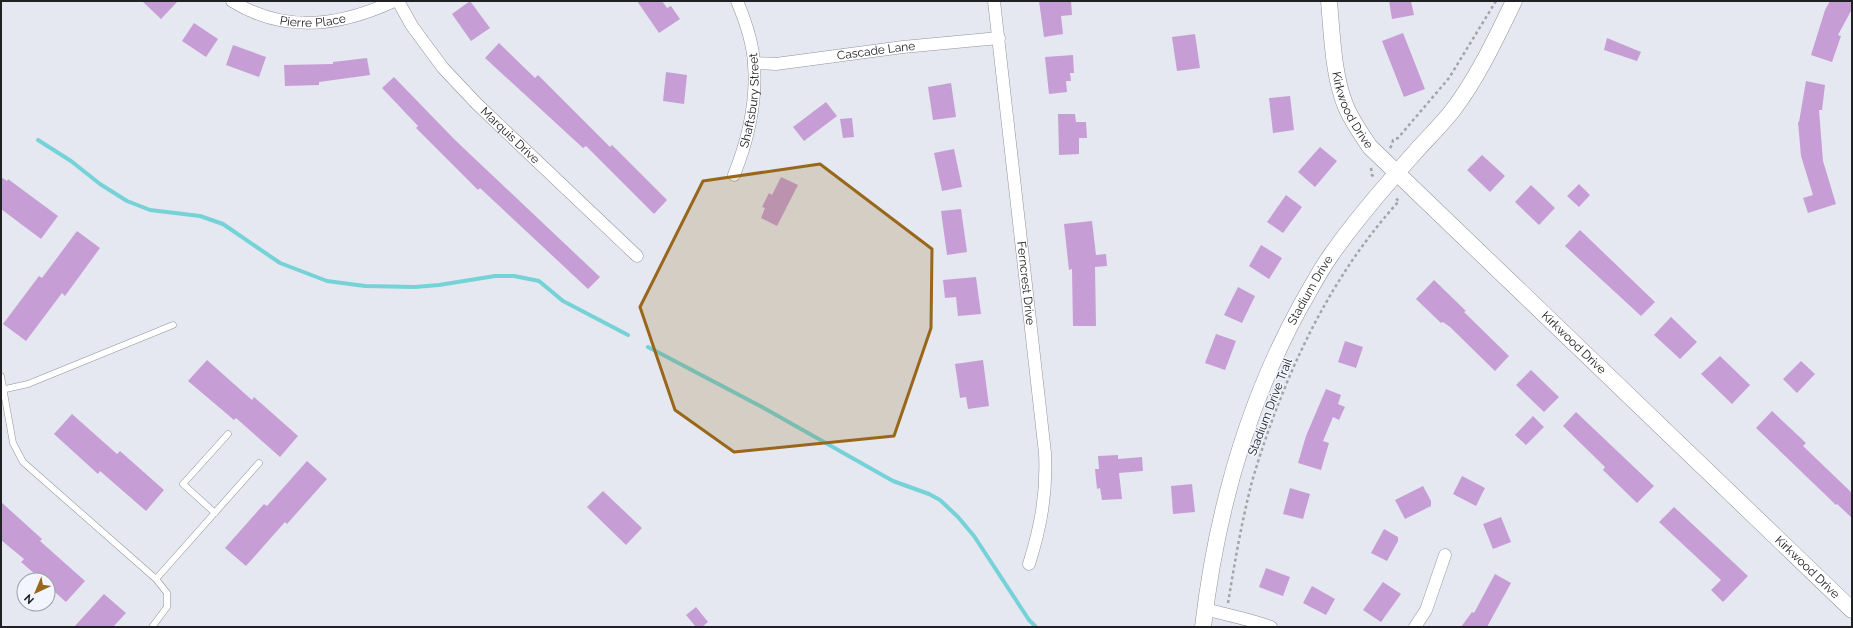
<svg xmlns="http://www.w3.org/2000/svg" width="1853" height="628" font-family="Raleway,sans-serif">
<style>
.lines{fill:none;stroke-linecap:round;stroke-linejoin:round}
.stream{stroke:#75d2d6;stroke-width:4}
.building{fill:#c69ed5}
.service-casing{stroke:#91939b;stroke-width:7}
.minor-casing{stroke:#91939b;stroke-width:13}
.tertiary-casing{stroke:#91939b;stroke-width:17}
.path{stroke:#a2a4ab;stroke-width:2.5;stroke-dasharray:3 3;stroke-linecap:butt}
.service{stroke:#fff;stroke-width:6}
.minor{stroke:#fff;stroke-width:12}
.tertiary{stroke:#fff;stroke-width:16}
.marked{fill:#98671a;fill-opacity:0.2;stroke:#98671a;stroke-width:3;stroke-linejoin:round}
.labels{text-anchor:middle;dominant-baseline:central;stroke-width:3;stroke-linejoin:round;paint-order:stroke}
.street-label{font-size:12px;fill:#202125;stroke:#f2f5fe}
</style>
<rect width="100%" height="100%" fill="#e5e8f0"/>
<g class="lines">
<path class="stream" d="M38,140L71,161L100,184L127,201L150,210L200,216L223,224L280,263L327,281L365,286L415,287L439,285L495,276H514L539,281L563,301L628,335
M648,347L762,407L893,481L929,494L940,500L958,517L974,536L1029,620L1036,627"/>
</g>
<path class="building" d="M142,1H178L161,19Z
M470,1L490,28L471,41L452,14Z
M637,1H662L667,8L671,6L680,19L659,33Z
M1039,1H1071L1072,15L1061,16L1063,34L1044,37Z
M1389,1H1411L1414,15L1392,19Z
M1830,1H1852V9L1838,35L1841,36L1832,62L1811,55L1825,10Z
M194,23L218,39L206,57L182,41Z
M1403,33L1425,89L1404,97L1382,41Z
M1195,34L1200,68L1177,71L1172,37Z
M1607,38L1641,52L1637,61L1604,50Z
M499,43L535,78L538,75L610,147L612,145L667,200L654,214L586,146L583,148L485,58Z
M233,45L266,57L259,77L226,65Z
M1073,55L1074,73H1070L1071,81H1066L1067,92L1049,94L1045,57Z
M367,58L370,75L319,82V85L285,86L284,65L333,64V62Z
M666,72L687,75L684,104L663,101Z
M394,77L455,140L600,277L588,289L480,188L478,190L416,128L418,126L382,88Z
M1806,81L1825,85L1822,110H1819L1823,161L1836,204L1808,213L1803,198L1813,195L1801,156L1798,122H1799Z
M951,83L956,117L933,120L928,87Z
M1290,96L1294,130L1273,133L1269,98Z
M826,102L837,116L804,141L793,127Z
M1058,114H1075L1076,122H1086L1087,138H1079V154L1059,155Z
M852,118L854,137L843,138L840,119Z
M1320,147L1337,161L1315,187L1298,172Z
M954,149L962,187L942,191L934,153Z
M1482,155L1505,176L1490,192L1467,170Z
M1,177L7,181L8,179L58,216L41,239L1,209Z
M781,177L798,185L777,226L761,218L765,208L762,207L769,193L772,195Z
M1579,184L1590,195L1579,207L1567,196Z
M1531,185L1555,208L1539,225L1515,202Z
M1286,195L1302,207L1283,233L1267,222Z
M961,209L967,252L947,255L941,211Z
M1092,221L1096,255L1106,254L1107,266L1095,267L1096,326H1073L1072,269L1069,270L1064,224Z
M1580,230L1655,302L1641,316L1565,246Z
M77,231L100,248L65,296L62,293L26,341L3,324L39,276L42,278Z
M1261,245L1282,258L1269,279L1249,266Z
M976,277L981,314L958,316L956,297L945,298L943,280Z
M1434,280L1466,311L1464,312L1509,356L1495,371L1450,327L1443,322L1441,323L1416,299Z
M1238,287L1255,296L1242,323L1224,315Z
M1671,317L1697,342L1680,359L1654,335Z
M1216,334L1236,341L1225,370L1205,363Z
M1345,341L1363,347L1356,368L1338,362Z
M1720,356L1750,385L1732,404L1701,374Z
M207,360L252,400L254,397L298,436L280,457L236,418L234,420L188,381Z
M983,360L989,406L968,409L966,397L960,398L955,364Z
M1801,361L1815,374L1797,393L1783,379Z
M1531,370L1559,397L1544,412L1516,385Z
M1326,389L1341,395L1338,404L1345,407L1339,420L1333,417L1323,441L1329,443L1321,470L1298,463L1306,436Z
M1772,411L1806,443L1803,446L1852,493V518L1837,504L1836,505L1756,428Z
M1576,412L1654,486L1637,503L1603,470L1605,467L1563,426Z
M72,414L117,454L120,451L164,490L146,511L100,471L98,474L54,434Z
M1533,416L1544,427L1526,445L1515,435Z
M1118,455V459L1142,457L1143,471L1119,473L1122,499L1102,500L1100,488L1097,489L1095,469H1099L1098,456Z
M307,461L327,479L287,524L285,522L246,566L225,548L264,504L267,506Z
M1462,476L1485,488L1476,506L1453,494Z
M1192,484L1195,512L1173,514L1171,486Z
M1423,486L1431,501V506L1405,519L1395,500Z
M1290,488L1310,494L1303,519L1283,514Z
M603,491L642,528L626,545L587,507Z
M1,502L42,539L40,541L85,581L66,602L48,586V580H42L21,562L24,559L1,540Z
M1674,507L1748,576L1723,602L1711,590L1721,580L1659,522Z
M1501,517L1511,542L1493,549L1483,524Z
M1384,529L1398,537V541L1387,561L1371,553Z
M1266,568L1290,577L1283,596L1259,587Z
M1495,574L1511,583L1487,627H1461L1472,612L1474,613Z
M1383,582L1401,594L1381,622L1363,610Z
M1312,586L1335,599L1326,615L1303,603Z
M104,594L126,613L113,627H74Z
M696,607L708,622L702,627H696L686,615Z"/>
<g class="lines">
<defs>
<path id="service" d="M1,376L13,443L23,462L156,579
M1,390L28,384L173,325
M215,513L183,484L228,434
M152,627L167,607V593L156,579L259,463"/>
<g id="minor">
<path id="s1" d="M232,1C285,34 340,26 394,1"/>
<path id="s2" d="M398,1L412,26L443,68L477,104L637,256"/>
<path id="s3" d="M994,1L1045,453C1047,493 1041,526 1029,564"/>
<path id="s4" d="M754,63L776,64L903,47L999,38"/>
<path id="s5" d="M734,175C748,140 757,102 754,64C753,43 745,20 737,1"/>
<path d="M1205,609C1227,615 1250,619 1271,627"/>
<path d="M1415,627L1426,610L1445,555"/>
</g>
<g id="tertiary">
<path id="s6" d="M1329,1C1332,34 1333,76 1346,107C1352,121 1361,134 1370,147L1852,610"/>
<path id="s7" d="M1203,627C1216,515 1246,406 1300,307C1310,290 1319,272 1331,255C1357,218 1387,184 1417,150C1429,137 1442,124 1453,110C1478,77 1496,38 1514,1"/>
</g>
</defs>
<use href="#service" class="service-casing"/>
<use href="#minor" class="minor-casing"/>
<use href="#tertiary" class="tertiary-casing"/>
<path class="path" d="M1390,148L1392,145L1393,140L1398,138L1449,78L1496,1
M1371,168L1372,175L1375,178
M1228,603C1235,561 1242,519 1253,478C1283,378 1328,279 1399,201L1394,197"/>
<use href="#service" class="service"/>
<use href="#minor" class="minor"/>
<use href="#tertiary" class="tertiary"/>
</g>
<path class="marked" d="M820,164L932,249L931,328L894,436L734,452L675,410L640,307L703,181Z"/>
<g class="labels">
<g class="street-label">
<text stroke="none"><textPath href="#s1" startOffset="85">Pierre Place</textPath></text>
<text stroke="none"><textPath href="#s4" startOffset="123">Cascade Lane</textPath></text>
<text stroke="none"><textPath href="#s5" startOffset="77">Shaftsbury Street</textPath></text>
<text stroke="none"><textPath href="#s6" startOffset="113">Kirkwood Drive</textPath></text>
<text stroke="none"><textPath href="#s2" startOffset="176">Marquis Drive</textPath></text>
<text stroke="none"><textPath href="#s3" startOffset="284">Ferncrest Drive</textPath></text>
<text stroke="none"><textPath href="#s7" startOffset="356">Stadium Drive</textPath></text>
<text stroke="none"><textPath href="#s6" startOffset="437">Kirkwood Drive</textPath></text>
<text transform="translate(1270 407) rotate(-69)">Stadium Drive Trail</text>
<text stroke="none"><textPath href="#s6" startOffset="761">Kirkwood Drive</textPath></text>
</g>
</g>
<rect width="1853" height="628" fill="none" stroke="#202125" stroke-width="4"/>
<g transform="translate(36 592) rotate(224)"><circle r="19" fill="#f2f5fe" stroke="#9ea0a7"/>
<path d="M0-3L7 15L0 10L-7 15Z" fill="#98671a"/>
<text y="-6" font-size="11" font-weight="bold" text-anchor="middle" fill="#202125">N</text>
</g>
</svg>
